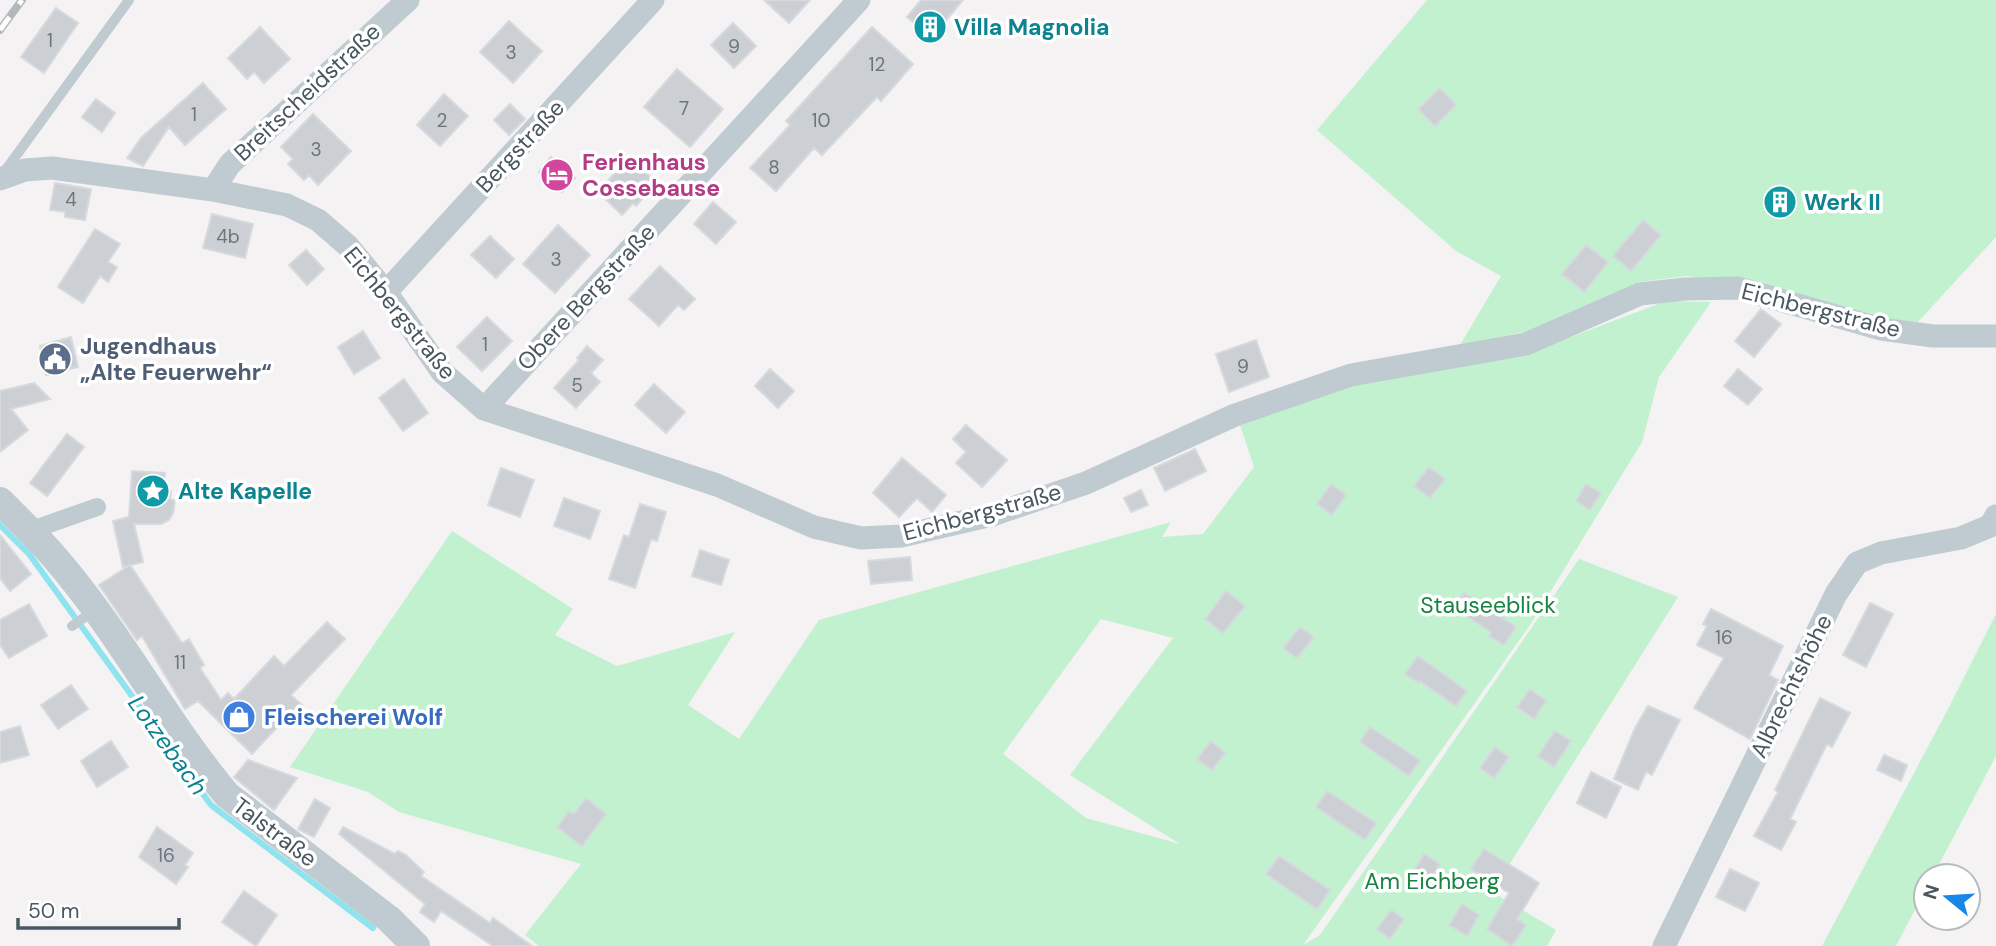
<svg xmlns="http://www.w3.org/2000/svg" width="1996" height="946" font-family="'DM Sans',sans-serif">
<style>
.green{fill:#c1f1cf;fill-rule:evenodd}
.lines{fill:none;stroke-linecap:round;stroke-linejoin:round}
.stream{stroke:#8ee3ee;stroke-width:6}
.building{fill:#ccd0d4;stroke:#d6d9dd;stroke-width:2}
.service{stroke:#c0cbd1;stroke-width:10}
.pedestrian{stroke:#c0cbd1;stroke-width:18}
.minor{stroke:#c0cbd1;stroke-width:23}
.tertiary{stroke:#c0cbd1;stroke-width:28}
.rail-casing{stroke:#b4b8bc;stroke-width:8}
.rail{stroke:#fff;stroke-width:5;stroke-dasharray:16;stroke-linecap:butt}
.labels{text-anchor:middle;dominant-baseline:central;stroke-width:7;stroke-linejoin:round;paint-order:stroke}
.number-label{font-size:19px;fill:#6a757d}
.culture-label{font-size:23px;font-weight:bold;fill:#0d838f;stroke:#fff;text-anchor:start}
.street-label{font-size:23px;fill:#495760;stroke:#fff}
.hotel-label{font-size:23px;font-weight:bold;fill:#b23c85;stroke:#fff;text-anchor:start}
.service-label{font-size:23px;font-weight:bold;fill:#4e5e75;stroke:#fff;text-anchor:start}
.park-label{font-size:23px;fill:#178443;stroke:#fff}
.shop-label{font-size:23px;font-weight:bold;fill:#366cbe;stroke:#fff;text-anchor:start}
.water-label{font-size:24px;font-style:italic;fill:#0c8291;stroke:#fff}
</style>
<rect width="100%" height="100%" fill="#f4f2f2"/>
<path class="green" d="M1427,0H1996V237L1915,325L1820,303L1756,283L1686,276L1640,282L1525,332L1460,345L1501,276L1456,251L1317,130Z
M1666,301L1711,302L1659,377L1642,442L1530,625L1303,945L1320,935L1579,559L1678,597L1492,892L1556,930L1547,946H539L525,935L581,864L399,812L368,792L290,767L452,531L573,609L555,635L617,666L735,632L688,705L739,739L819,620L1171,522L1162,537L1203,534L1254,467L1240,425L1347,385L1518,357ZM1101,619L1173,638L1070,775L1180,844L1086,818L1003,754Z
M1996,614V756L1933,876H1926V889L1896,946H1822L1947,711Z"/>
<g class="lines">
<path class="stream" d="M0,525L29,554L211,805L373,928"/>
</g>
<path class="building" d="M764,0H810L789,23Z
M921,0H963L932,37L907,17Z
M56,8L78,23L44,73L21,57Z
M509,21L542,51L513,83L480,52Z
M733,23L756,46L734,68L711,45Z
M260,27L290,59L264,83L254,72L247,79L228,58Z
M872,27L913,64L881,101L877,97L822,155L814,148L776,191L750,168L790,125L786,121Z
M677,69L723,109L690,147L644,107Z
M203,83L226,109L185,145L169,127L143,166L127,158L141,138Z
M1440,88L1456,105L1435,126L1418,109Z
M444,94L468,116L440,146L417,125Z
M96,99L115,113L102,132L82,117Z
M510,104L525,119L509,135L494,120Z
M313,114L351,151L318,185L309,175L304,180L288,164L293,159L281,147Z
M551,157L575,178L562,192L539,172Z
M629,157L654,180L645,190L648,192L636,206L633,203L622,215L598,192Z
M55,183L91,189L85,220L65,217V212L50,210Z
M713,202L736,222L716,244L694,224Z
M212,214L253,224L245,258L203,248Z
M1643,220L1661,235L1631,271L1613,256Z
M558,225L590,255L555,293L523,264Z
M95,229L120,244L108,262L117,267L108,282L100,276L83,303L58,287Z
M490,236L514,259L496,278L471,255Z
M1586,245L1608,262L1584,292L1562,274Z
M306,250L324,269L307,285L289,265Z
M660,266L695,299L684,310L678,305L659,326L629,299Z
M1761,309L1781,324L1754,357L1735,341Z
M487,317L512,341L482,371L457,347Z
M363,331L380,358L354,374L338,347Z
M71,337L78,367L46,375L40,346Z
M1256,340L1269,377L1229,392L1216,354Z
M587,346L603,360L591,373L600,382L576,408L554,388L579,360L577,358Z
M770,369L794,391L778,408L755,386Z
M1738,369L1762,389L1748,405L1724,386Z
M404,379L428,413L403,431L379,398Z
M34,383L50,399L11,409L28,430L0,452V391Z
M654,384L685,412L666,433L635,405Z
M966,425L1007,460L982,487L956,463L966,452L953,439Z
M67,434L84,447L47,496L30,483Z
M1195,449L1206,471L1165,491L1154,468Z
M902,458L946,495L932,512L917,498L899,517L873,493Z
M1429,467L1445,479L1430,498L1414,486Z
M501,468L534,480L520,517L488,505Z
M132,471L165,473L163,491H171L170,499L175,500L173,513L169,520L161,524H134L143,562L123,567L113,521L129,517Z
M1331,484L1346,495L1332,515L1317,504Z
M1586,484L1601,493L1590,510L1576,501Z
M1141,490L1148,505L1131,512L1124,498Z
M564,498L600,511L590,539L554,526Z
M640,504L666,512L657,541L651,539L635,588L609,579L624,535L629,537Z
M0,535L31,574L10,591L0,578Z
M700,550L729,560L721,585L692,576Z
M910,557L912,580L871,584L868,561Z
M130,565L182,643L189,639L204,665L200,668L221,700L228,693L234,699L274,656L284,666L327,622L345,639L291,695L303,706L286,724L283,721L252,754L198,701L185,709L142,636L137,640L99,585Z
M1226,591L1245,606L1223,633L1205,619Z
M1464,593L1516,627L1504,645L1489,636L1491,632L1454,608Z
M1870,603L1893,614L1866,667L1843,655Z
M29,604L47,636L9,658L0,645V620Z
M1711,609L1783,646L1769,675L1778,680L1750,739L1694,708L1724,658L1697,645L1707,626L1703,624Z
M1300,627L1314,637L1297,658L1283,648Z
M1418,656L1467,691L1456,706L1420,681L1419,683L1405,674Z
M71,685L88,709L58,729L41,705Z
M1530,689L1546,701L1534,719L1517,707Z
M1820,698L1850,713L1832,747L1827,744L1790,819L1796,822L1781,850L1754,836L1778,792L1775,790Z
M1648,706L1680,720L1652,775L1646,772L1638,790L1614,779L1635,728Z
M20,726L29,755L0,763V732Z
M1370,727L1420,760L1409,776L1360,742Z
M1555,731L1571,741L1554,767L1538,756Z
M111,741L128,767L97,787L81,761Z
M1211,741L1225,753L1212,770L1197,759Z
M1495,747L1509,757L1494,778L1480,768Z
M1884,755L1907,765L1901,781L1877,770Z
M248,760L297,778L274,810L234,777Z
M1591,772L1621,787L1606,818L1577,803Z
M1327,791L1376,823L1365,840L1316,807Z
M586,798L606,814L582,846L557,827L569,811L574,814Z
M315,799L330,808L314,837L298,829Z
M157,827L193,853L185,865L188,867L176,884L139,857Z
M343,827L395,854L398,851L406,855L424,872L421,876L490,923L493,918L532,946H493L441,911L434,922L420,912L425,904L339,834Z
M1484,849L1539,883L1517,919L1526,925L1512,946L1487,929L1509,893L1471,869Z
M1424,854L1440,864L1428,883L1412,874Z
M1279,856L1330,890L1317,909L1266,874Z
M1730,869L1759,883L1745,911L1716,897Z
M244,891L277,915L256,946L222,922Z
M1462,904L1479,915L1467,936L1449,925Z
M1391,910L1404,919L1390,939L1377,929Z"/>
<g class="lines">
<path class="service" d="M2,175L129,0
M72,626L95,610"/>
<path class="pedestrian" d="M29,531L97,507"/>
<path class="minor" d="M0,179L25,170L52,168L213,190L287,205L318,220L348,246L386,292L442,372L484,409L717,485L814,527L861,538L901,536L992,515L1086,483L1235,415L1351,375L1526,344L1640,294L1685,289L1738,288L1881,329L1933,336H1996
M213,190L230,164L408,0
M386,292L653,0
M484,409L859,0
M1664,946L1836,594L1857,563L1881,553L1961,538L1990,526L1996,516"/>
<path class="tertiary" d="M0,501C19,520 39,539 56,559C120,633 165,721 227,795L389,919L416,946"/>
<defs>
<path id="rail" d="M0,30L22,0"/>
</defs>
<use href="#rail" class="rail-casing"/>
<use href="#rail" class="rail"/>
</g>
<defs>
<symbol id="building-disc" viewBox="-11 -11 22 22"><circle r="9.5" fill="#0f9aa8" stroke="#fff"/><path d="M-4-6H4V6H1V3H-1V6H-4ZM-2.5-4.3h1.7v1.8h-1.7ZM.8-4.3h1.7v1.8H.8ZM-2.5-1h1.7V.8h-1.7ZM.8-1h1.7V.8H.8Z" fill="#fff"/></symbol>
<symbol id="hotel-disc" viewBox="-11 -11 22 22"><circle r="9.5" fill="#d1479c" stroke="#fff"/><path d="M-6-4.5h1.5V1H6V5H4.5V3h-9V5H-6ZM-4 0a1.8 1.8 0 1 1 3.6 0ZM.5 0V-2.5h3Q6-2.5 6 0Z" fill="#fff"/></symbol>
<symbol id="civic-disc" viewBox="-11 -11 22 22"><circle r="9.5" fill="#5c6f8a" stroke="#fff"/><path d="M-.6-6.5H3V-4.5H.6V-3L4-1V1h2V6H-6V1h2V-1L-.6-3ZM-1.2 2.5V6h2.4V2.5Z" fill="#fff"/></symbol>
<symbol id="sight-disc" viewBox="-11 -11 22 22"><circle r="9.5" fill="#0f9aa8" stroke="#fff"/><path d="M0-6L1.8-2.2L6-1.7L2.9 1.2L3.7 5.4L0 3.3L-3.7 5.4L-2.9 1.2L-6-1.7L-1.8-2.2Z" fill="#fff"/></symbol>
<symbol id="shop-disc" viewBox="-11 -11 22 22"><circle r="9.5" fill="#3f7fe0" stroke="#fff"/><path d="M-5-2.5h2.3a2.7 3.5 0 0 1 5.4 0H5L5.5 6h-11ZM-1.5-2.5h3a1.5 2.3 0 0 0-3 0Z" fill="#fff"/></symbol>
</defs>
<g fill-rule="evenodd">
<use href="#building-disc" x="911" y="8" width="38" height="38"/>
<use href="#hotel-disc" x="538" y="156" width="38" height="38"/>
<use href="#building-disc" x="1761" y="183" width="38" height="38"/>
<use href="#civic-disc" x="36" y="340" width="38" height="38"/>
<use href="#sight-disc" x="134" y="472" width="38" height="38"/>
<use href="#shop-disc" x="220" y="698" width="38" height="38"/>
</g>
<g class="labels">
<g class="number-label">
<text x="50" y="40">1</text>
<text x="734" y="46">9</text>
<text x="511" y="52">3</text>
<text x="877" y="64">12</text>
<text x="684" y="108">7</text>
<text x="194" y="114">1</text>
<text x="442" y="120">2</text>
<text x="821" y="120">10</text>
<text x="316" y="149">3</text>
<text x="774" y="167">8</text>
<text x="71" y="199">4</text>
<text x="228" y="236">4b</text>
<text x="556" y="259">3</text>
<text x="485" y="344">1</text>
<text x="1243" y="366">9</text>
<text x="577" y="385">5</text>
<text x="1724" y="637">16</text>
<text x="180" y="662">11</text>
<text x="166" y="855">16</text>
</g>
<g class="culture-label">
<text x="954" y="27">Villa Magnolia</text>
<text x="1804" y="202">Werk II</text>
<text x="178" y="491">Alte Kapelle</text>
</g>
<g class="street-label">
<text transform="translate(307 92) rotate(-43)">Breitscheidstraße</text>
<text transform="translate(520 146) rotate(-47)">Bergstraße</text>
<text transform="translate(586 297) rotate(-47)">Obere Bergstraße</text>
<text transform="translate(1821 310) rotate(14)">Eichbergstraße</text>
<text transform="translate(400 313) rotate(51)">Eichbergstraße</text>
<text transform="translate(982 512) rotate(-15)">Eichbergstraße</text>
<text transform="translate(1791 686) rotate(-64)">Albrechtshöhe</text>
<text transform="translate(275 832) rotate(37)">Talstraße</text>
</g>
<g class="hotel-label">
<text x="582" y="162">Ferienhaus<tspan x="582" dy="26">Cossebause</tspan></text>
</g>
<g class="service-label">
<text x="80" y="346">Jugendhaus<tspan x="80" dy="26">„Alte Feuerwehr“</tspan></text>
</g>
<g class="park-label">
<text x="1488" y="605">Stauseeblick</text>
<text x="1432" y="881">Am Eichberg</text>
</g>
<g class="shop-label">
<text x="264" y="717">Fleischerei Wolf</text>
</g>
<g class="water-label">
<text transform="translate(168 745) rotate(54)">Lotzebach</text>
</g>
</g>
<g transform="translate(1947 897) rotate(288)"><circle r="33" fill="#ffffff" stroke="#b6bcbf" stroke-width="2"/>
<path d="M0-5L12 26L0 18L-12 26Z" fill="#1886e8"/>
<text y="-10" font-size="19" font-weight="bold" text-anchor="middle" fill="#495760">N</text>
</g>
<path d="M18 918v10h161v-10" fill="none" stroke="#495760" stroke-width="3.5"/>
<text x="28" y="918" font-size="21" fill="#495760" stroke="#ffffff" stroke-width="5" paint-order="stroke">50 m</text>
</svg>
